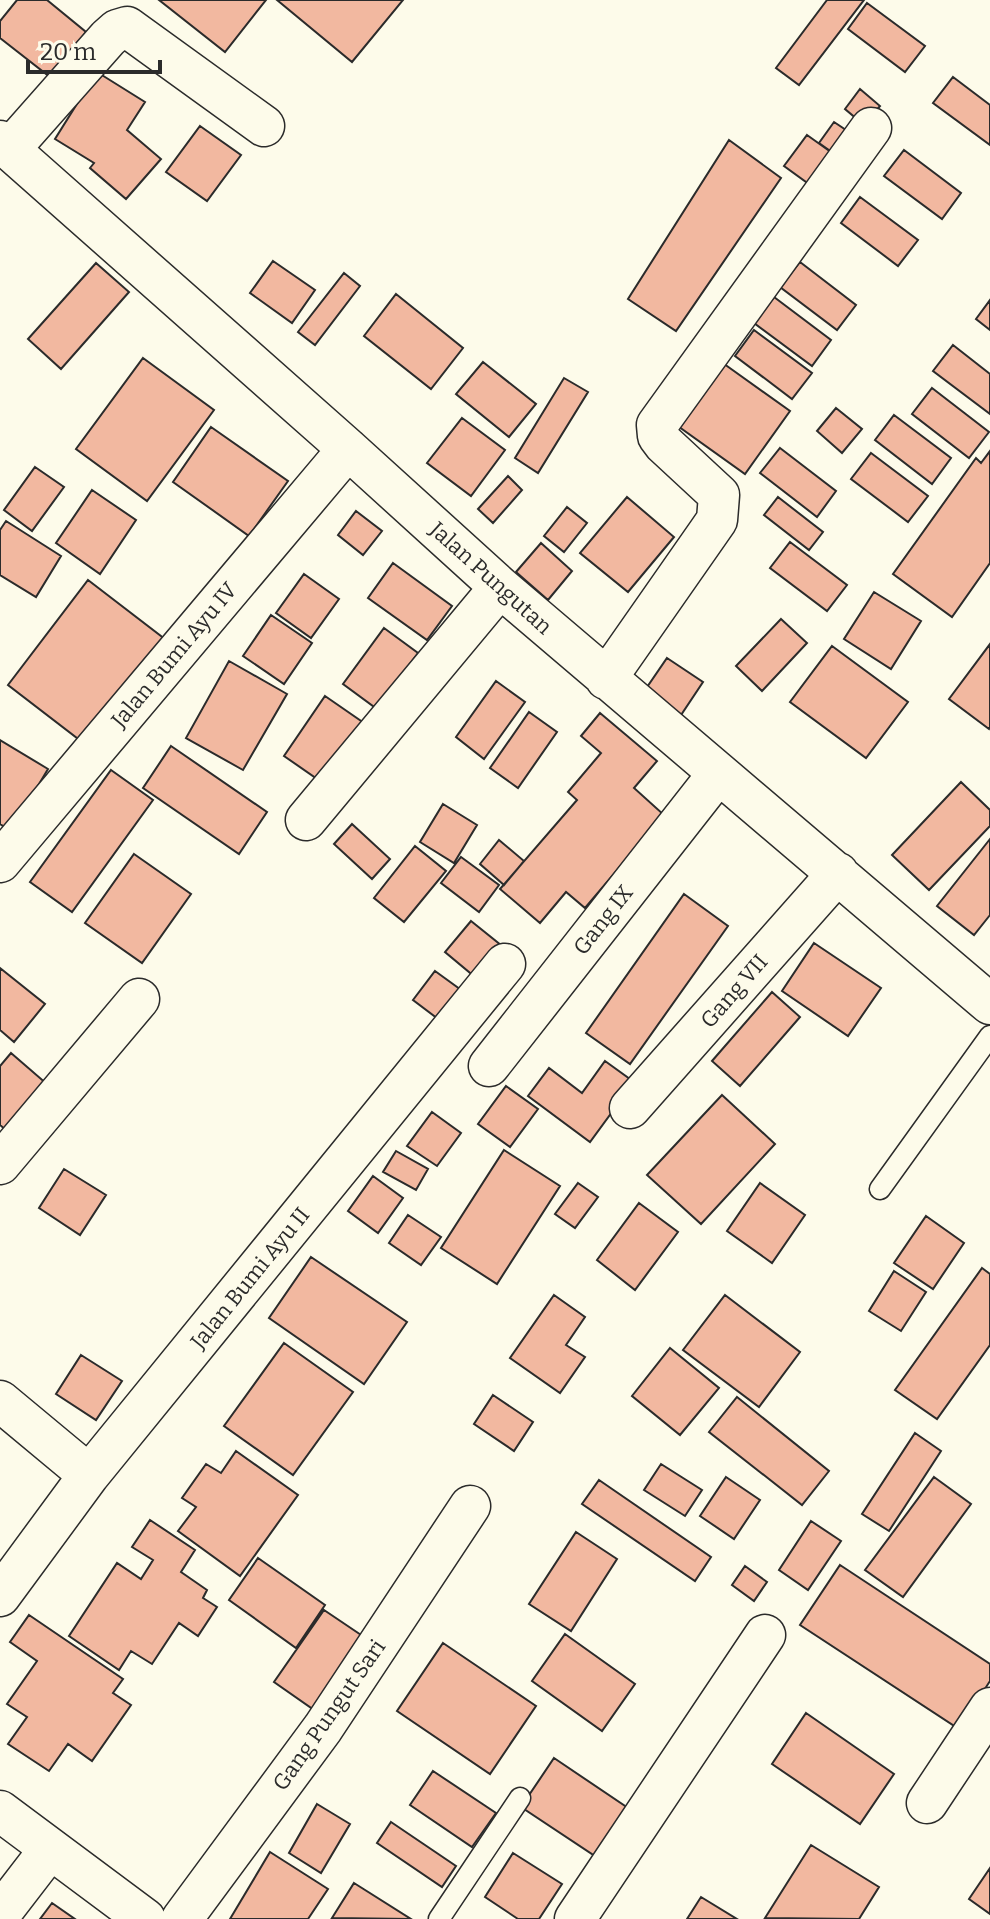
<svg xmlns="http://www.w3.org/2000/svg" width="990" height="1919" font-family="Bitter,serif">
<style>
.building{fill:#f2b8a0;stroke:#2b2b2b;stroke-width:2}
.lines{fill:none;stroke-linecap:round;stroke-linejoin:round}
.lane-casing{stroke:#2b2b2b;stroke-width:23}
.street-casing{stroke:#2b2b2b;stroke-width:43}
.lane{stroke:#fdfbea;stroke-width:20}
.street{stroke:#fdfbea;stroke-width:40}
.labels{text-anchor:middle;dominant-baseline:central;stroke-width:6;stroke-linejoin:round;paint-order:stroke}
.street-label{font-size:22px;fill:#2b2b2b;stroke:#fdfbea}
</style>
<rect width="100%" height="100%" fill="#fdfbea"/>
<path class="building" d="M17,0H47L86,32L50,77L0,38V21Z
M159,0H266L225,52Z
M277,0H403L352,62Z
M827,0H864L799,85L776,68Z
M867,3L925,46L905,72L848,29Z
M97,72L145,102L127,130L161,159L126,199L90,168L94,163L55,139Z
M953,77L990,105V145L933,103Z
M860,89L880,106L864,125L845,109Z
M834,122L858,138L843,160L819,143Z
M200,126L241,155L207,201L166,172Z
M807,135L835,155L813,187L784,166Z
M729,140L781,178L676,331L628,299Z
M904,150L961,193L942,219L884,176Z
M860,197L918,240L898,266L841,223Z
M273,261L315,290L292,323L250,293Z
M800,262L856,305L837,330L780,287Z
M96,263L129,292L61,369L28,339Z
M344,273L360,286L315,345L298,332Z
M396,294L463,348L431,389L364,336Z
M774,297L831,340L812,366L754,323Z
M990,300V330L976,319Z
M754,330L812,373L792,399L735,356Z
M953,345L990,374V414L933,371Z
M143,358L214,410L147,501L76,449Z
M720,361L790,411L745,474L675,424Z
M483,362L536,404L509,437L456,394Z
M564,378L588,392L538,473L515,458Z
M932,388L989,432L969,458L912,414Z
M836,408L862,429L842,453L817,431Z
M894,415L951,458L932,484L875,440Z
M462,418L505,450L471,496L427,463Z
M211,427L288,481L249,536L173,482Z
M780,448L836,491L817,517L760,473Z
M990,451V563L952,617L893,574L976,458L981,463Z
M871,453L928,496L908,522L851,479Z
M35,467L64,487L32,531L4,510Z
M508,476L522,490L493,523L478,509Z
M92,490L136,520L100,574L56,543Z
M627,497L674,537L628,592L580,553Z
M778,497L823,532L809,550L764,515Z
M567,507L587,523L564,552L544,536Z
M356,511L382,531L363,555L338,535Z
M6,521L61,556L36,597L0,575V530Z
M790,542L847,585L827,611L770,568Z
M541,543L572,571L548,600L516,572Z
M393,563L452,606L427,640L368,598Z
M304,574L339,599L311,638L276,613Z
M88,580L170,643L90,748L8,685Z
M874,592L921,621L891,669L844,639Z
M271,615L312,643L284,684L243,656Z
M781,619L807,643L762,691L736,666Z
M384,628L418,653L377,709L343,684Z
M990,644V727L989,729L949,699Z
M832,646L908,702L866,758L790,702Z
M667,658L703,682L679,718L643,693Z
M229,661L287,694L243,770L186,738Z
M496,681L525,702L484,759L456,737Z
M325,696L364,723L323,783L284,756Z
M529,712L557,732L518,788L490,768Z
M600,713L657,761L634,788L664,815L585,908L566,892L540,923L500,889L577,800L568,792L601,753L581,736Z
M0,740L48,769L11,831L0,824Z
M171,746L267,812L239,854L143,788Z
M111,770L153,800L72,912L30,882Z
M961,782L990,810V826L929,890L892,855Z
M443,804L477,825L454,863L420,842Z
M352,824L390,859L372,879L334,844Z
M990,839V915L974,935L937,906Z
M499,840L524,861L504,885L480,864Z
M415,846L446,871L404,922L374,898Z
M134,854L191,894L142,963L85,923Z
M461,857L499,885L479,912L441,883Z
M684,894L728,926L630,1064L586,1033Z
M471,921L507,950L481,982L445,952Z
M814,943L881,988L848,1036L782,991Z
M0,968L45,1004L14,1042L0,1030Z
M435,971L468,995L446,1025L413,1000Z
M772,992L800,1017L740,1086L712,1061Z
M11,1053L55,1091L14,1137L0,1125V1066Z
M605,1061L634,1082L590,1142L528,1096L549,1068L582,1093Z
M506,1086L538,1109L510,1147L478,1124Z
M722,1095L775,1144L701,1224L647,1175Z
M432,1112L461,1133L437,1166L407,1146Z
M504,1150L560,1186L497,1284L441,1248Z
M396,1151L428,1169L416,1190L383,1172Z
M64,1169L106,1195L80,1235L39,1208Z
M373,1176L403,1198L378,1233L348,1211Z
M578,1183L598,1197L575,1228L555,1214Z
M760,1183L805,1215L772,1263L727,1231Z
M639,1203L678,1232L635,1290L597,1260Z
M408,1215L441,1237L421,1265L389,1243Z
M926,1216L964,1243L933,1289L894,1263Z
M311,1257L407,1322L364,1384L269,1318Z
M982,1268L990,1274V1345L937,1419L895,1390Z
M894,1271L926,1292L901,1331L869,1311Z
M554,1295L585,1317L566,1345L585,1357L560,1393L510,1358Z
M725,1295L800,1352L759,1407L683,1350Z
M284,1343L353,1392L293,1475L224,1426Z
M670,1348L719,1388L680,1435L632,1396Z
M81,1355L122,1381L96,1420L56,1394Z
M493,1395L533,1422L514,1451L474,1424Z
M737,1397L829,1471L802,1505L709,1432Z
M915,1433L941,1451L889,1531L862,1514Z
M236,1451L298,1495L240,1576L178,1531L196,1507L182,1498L206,1464L221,1473Z
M661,1464L702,1490L685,1516L644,1490Z
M726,1477L760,1500L734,1539L700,1516Z
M934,1477L971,1504L903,1597L865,1570Z
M599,1480L711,1557L695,1581L582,1504Z
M150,1520L195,1550L181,1572L207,1590L203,1598L217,1607L198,1636L179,1623L152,1664L131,1651L119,1670L69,1636L117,1563L141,1579L153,1560L132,1547Z
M811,1521L841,1541L808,1590L779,1570Z
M576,1532L617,1559L571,1631L529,1604Z
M258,1558L325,1605L296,1648L229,1600Z
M840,1565L990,1664V1681L959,1729L800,1625Z
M745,1566L767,1582L754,1601L732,1585Z
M324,1610L367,1639L317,1712L274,1682Z
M29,1615L123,1679L113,1693L131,1705L92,1761L68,1744L49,1771L8,1744L27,1717L7,1704L37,1661L10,1642Z
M565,1634L635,1684L602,1731L532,1681Z
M443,1643L536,1706L490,1774L397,1711Z
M806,1713L894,1774L860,1824L772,1764Z
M554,1758L634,1812L601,1860L521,1807Z
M433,1771L496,1813L472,1847L410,1805Z
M317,1804L350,1824L321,1873L289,1853Z
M391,1822L456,1866L442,1887L377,1843Z
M811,1845L879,1887L859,1919L765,1918Z
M270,1852L328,1889L308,1919H230Z
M513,1853L562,1884L539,1919H518L485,1897Z
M990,1868V1914L969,1899Z
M354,1883L411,1919L332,1918Z
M701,1897L737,1919H687Z
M52,1903L75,1919H40Z"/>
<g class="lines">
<defs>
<path id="lane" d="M880,1189L990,1036
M439,1919L520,1798"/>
<path id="street" d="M0,141L348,449L500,587L990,1004
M9,150L108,38L117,30L127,27L264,126
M606,679L708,533L717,520L719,495L664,444L658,436L657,425L871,128
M306,820L500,587
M0,862L348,449
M489,1066L718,774
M630,1108L838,873
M0,1164L139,999
M0,1401L89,1475
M0,1596L89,1475L505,964
M927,1803L990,1708
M0,1811L145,1919
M0,1914L50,1849
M182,1919L323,1728L470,1506
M575,1919L765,1635"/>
</defs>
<use href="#lane" class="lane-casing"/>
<use href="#street" class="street-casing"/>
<use href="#lane" class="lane"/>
<use href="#street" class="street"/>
</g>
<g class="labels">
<g class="street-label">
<text transform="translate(491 578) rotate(42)">Jalan Pungutan</text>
<text transform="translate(174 655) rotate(-50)">Jalan Bumi Ayu IV</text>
<text transform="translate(603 920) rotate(-52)">Gang IX</text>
<text transform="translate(734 991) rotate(-49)">Gang VII</text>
<text transform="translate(250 1278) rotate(-51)">Jalan Bumi Ayu II</text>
<text transform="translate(329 1715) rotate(-55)">Gang Pungut Sari</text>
</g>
</g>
<path d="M28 60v12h132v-12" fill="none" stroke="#2b2b2b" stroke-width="4"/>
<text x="40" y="60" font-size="24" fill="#2b2b2b" stroke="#fdfbea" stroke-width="6" paint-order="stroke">20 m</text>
</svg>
